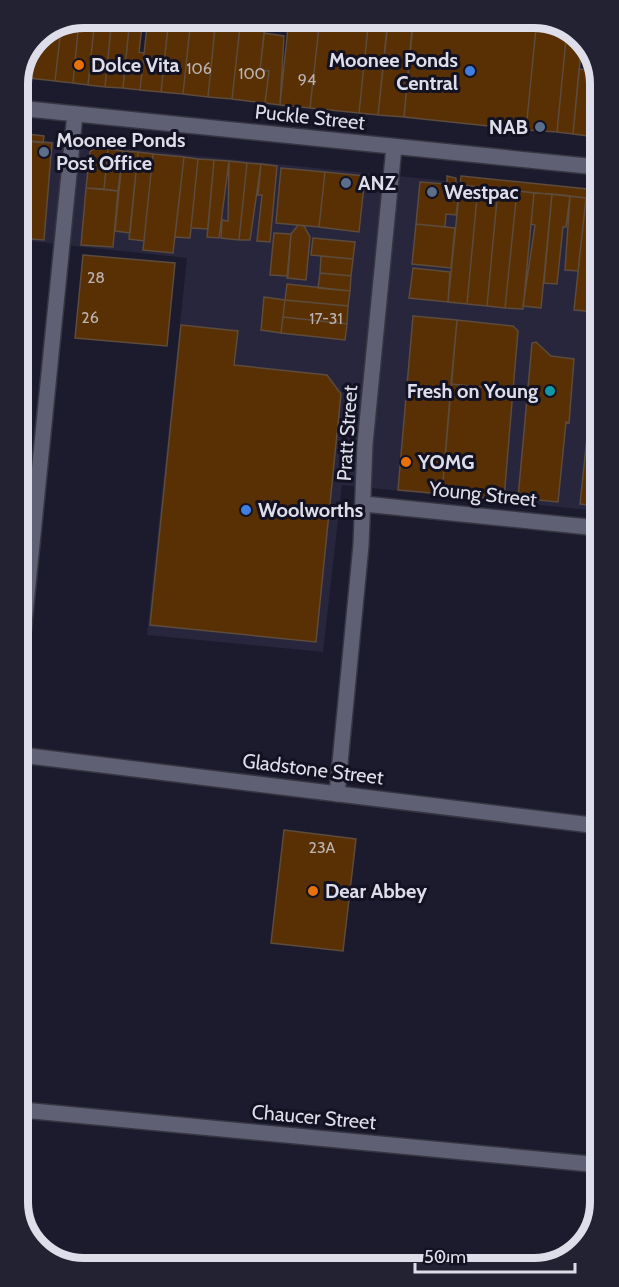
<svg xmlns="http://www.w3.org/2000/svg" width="619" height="1287" font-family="Cabin,sans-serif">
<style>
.built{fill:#27263d}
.building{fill:#583004;stroke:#5d4b3c;stroke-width:1.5}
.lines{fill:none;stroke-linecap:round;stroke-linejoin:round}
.minor-casing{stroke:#363643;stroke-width:18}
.tertiary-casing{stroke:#363643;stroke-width:18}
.minor{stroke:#606075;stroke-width:15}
.tertiary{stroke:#606075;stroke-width:15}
.food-dot{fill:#e8710a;stroke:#131223;stroke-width:2}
.shop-dot{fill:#3f7fe0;stroke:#131223;stroke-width:2}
.service-dot{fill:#5c6f8a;stroke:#131223;stroke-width:2}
.culture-dot{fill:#0f9aa8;stroke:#131223;stroke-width:2}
.labels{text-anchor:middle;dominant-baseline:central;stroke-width:6;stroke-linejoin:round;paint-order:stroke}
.number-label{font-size:16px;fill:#bcb2b0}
.poi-label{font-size:20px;font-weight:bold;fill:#dedeea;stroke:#131223;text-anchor:start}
.street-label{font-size:20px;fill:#dedeea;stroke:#131223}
.rim{fill:none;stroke:#dedeea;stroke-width:8}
</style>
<rect width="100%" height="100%" fill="#1c1b2d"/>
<path class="built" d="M18,138L597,196L598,511L342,485L323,652L147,635L187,258L19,240Z"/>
<path class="building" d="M85,18H95L88,85L73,83L79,20Z
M95,18H112L105,87L88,85Z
M112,18H130L123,88L105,87Z
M130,18H143L139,52L144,53L140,90L123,88Z
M148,18H169L161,92L140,90Z
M169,18H191L183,94L161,92Z
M191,18H216L208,97L183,94Z
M216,18H241L232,99L208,97Z
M241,18H266L260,70L269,71L265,103L232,99Z
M289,18H320L310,108L280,105Z
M320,18H369L359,113L310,108Z
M369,18H388L378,115L359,113Z
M413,18H537L526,130L404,117Z
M537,18L567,29L557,132L526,130Z
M79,20L73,83L55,81L61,28Z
M388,22L413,24L404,117L378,115Z
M61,28L55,81L20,77L38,37Z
M567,29L575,32L582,41L573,134L557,132Z
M264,33L284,36L280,105L265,103L269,71L260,70Z
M579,69L594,70L588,136L573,134Z
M594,70H596V136H588Z
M18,133L44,136L43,143L18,140Z
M18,140L52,143L44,240L19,238Z
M95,148L108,149L104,189L86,188L90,152Z
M108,149L123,151L118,191L104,189Z
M123,151L138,152L130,233L115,231Z
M138,152L153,154L144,241L129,239Z
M153,154L184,157L173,253L143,250Z
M184,157L198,159L190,238L175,237Z
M198,159L214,160L208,229L191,228Z
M214,160L229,161L219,238L207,237Z
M229,161L247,163L239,240L221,238L222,220L228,221Z
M247,163L261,164L250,240H239Z
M261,164L277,166L270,242L257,241L262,195H258Z
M281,168L325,172L319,227L276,223Z
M325,172L365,176L359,232L319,227Z
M447,176L456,178V185L447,184Z
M461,176L597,190V199L460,185Z
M420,182L460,185L456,215L446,214L445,227L416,224Z
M460,185L478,187L467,304L448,302Z
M478,187L498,189L487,306L467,304Z
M86,188L118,191L113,247L81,245Z
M498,189L517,191L505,308L487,306Z
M517,191L534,193L523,309L505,308Z
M534,193L552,194L541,308L523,306L535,225L531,224Z
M552,194L570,196L566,227H563L557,284L544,283Z
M570,196L586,198L578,271L565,270Z
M586,198L597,199L596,312L574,310Z
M416,224L455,228L451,268L412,264Z
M298,225L304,226L310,237L306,280L287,278L291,234Z
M274,233L291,234L288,276L270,275Z
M313,238L355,242L353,259L311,255Z
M83,255L175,263L167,346L75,338Z
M321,256L353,259L351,276L320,273Z
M413,268L450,272L448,302L409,298Z
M320,273L351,276L350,291L318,288Z
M287,284L350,291L348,306L285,300Z
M264,297L285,300L281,333L261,330Z
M285,300L348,306L347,324L283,317Z
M413,316L457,320L442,494L398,490Z
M283,317L347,324L345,340L281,333Z
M457,320L513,326L518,331L513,390L451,384Z
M181,325L238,331L234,365L327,375L341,394L316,642L150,625Z
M536,342L551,356L574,359L569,423L566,422L558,502L518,498L532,343Z
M595,361H597L598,506L580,504Z
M451,384L513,390L504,499L442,494Z
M284,830L356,839L343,951L271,943Z"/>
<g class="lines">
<defs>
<path id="minor" d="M364,504L598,528
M21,654L75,114
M337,794L361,545L365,444L394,147
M22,1110L601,1165"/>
<path id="tertiary" d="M18,108L597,167
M21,755L599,826"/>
</defs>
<use href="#minor" class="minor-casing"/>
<use href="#tertiary" class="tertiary-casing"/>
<use href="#minor" class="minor"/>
<use href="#tertiary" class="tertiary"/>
</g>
<g class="food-dot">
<circle cx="79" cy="65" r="6"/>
<circle cx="406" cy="462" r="6"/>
<circle cx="313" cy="891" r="6"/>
</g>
<g class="shop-dot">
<circle cx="470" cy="71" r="6"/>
<circle cx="246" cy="510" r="6"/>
</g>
<g class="service-dot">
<circle cx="540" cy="127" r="6"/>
<circle cx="44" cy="152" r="6"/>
<circle cx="346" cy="183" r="6"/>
<circle cx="432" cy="192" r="6"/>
</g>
<circle class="culture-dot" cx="550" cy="391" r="6"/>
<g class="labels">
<g class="number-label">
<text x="199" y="68">106</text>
<text x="252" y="73">100</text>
<text x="307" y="79">94</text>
<text x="96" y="277">28</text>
<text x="90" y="317">26</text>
<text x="326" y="318">17-31</text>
<text x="322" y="847">23A</text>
</g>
<g class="poi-label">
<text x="458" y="60" text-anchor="end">Moonee Ponds<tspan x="458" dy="23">Central</tspan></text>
<text x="91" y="65">Dolce Vita</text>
<text x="528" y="127" text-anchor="end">NAB</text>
<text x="56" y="140">Moonee Ponds<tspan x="56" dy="23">Post Office</tspan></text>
<text x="358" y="183">ANZ</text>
<text x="444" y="192">Westpac</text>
<text x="538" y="391" text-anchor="end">Fresh on Young</text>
<text x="418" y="462">YOMG</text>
<text x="258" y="510">Woolworths</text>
<text x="325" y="891">Dear Abbey</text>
</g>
<g class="street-label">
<text transform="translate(310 117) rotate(6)">Puckle Street</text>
<text transform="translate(347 433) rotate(-86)">Pratt Street</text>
<text transform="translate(483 494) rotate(6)">Young Street</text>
<text transform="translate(313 769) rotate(7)">Gladstone Street</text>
<text transform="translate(314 1117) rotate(5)">Chaucer Street</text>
</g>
</g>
<path d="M0 0H619V1287H0ZM84 28H534A56 56 0 0 1 590 84V1202A56 56 0 0 1 534 1258H84A56 56 0 0 1 28 1202V84A56 56 0 0 1 84 28Z" fill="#232233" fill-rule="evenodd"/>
<path class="rim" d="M84 28H534A56 56 0 0 1 590 84V1202A56 56 0 0 1 534 1258H84A56 56 0 0 1 28 1202V84A56 56 0 0 1 84 28Z"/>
<path d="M415 1263v9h160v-9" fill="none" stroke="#dedeea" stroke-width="3"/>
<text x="424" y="1263" font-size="18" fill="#dedeea" stroke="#131223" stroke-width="4.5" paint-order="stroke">50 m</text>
</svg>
